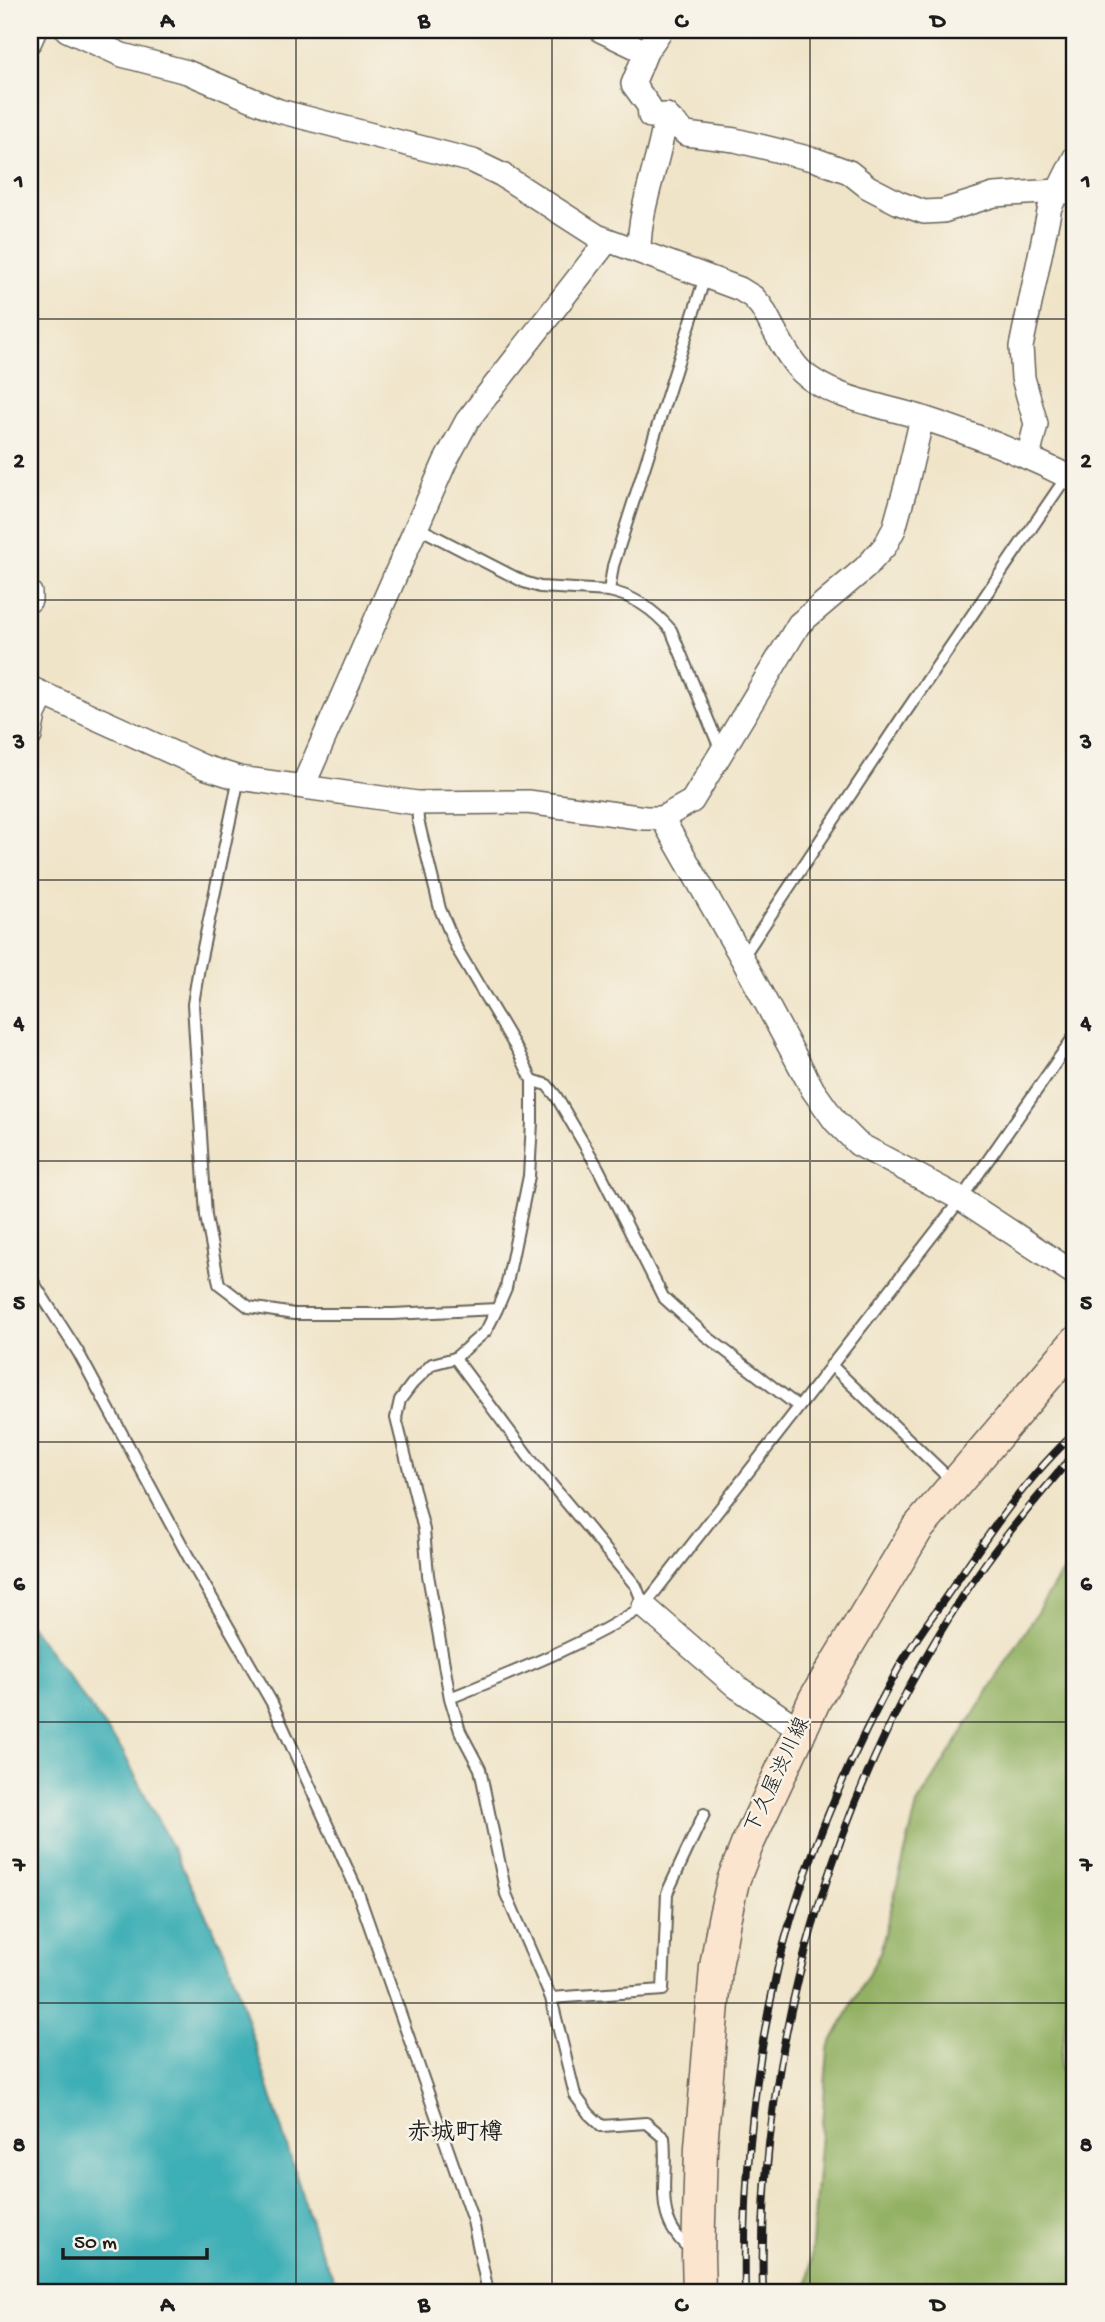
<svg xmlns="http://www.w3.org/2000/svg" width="1105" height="2322" font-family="'Gochi Hand','Klee One',sans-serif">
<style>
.forest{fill:#93b164;stroke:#586640;stroke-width:2}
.water{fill:#3eafb6;stroke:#2d6669;stroke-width:2}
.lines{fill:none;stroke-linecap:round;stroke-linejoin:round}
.lane-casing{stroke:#666258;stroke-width:14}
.street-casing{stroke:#666258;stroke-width:26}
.secondary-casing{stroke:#666258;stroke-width:35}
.lane{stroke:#fff;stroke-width:10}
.street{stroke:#fff;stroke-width:23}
.secondary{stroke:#fce5cf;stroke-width:32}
.rail-casing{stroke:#1c1c1c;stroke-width:8}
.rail{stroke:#f7f3e8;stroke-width:5;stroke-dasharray:16;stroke-linecap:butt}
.grid{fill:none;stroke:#1c1c1c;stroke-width:2;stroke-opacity:0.55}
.labels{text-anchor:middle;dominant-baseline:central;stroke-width:5;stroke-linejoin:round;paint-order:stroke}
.street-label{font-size:21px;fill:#1c1c1c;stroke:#f7f3e8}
.quarter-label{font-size:24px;font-weight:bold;fill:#1c1c1c;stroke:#f7f3e8}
.neatline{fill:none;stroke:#1c1c1c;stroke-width:2.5}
.grid-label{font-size:23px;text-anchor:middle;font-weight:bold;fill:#1c1c1c}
</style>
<rect width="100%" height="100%" fill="#f7f3e8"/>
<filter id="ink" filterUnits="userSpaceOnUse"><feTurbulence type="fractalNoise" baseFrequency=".0143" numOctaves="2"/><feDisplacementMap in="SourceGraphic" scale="14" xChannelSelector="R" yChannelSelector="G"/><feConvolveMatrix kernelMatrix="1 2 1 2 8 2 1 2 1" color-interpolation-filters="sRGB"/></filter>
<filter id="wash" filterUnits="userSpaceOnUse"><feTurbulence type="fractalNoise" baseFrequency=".00686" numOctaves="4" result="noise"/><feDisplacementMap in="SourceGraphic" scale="28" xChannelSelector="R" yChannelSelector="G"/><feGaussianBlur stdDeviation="1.57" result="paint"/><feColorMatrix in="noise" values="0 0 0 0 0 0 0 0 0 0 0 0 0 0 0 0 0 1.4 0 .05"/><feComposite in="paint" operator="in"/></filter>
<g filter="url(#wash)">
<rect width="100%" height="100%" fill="#f0e4c8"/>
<path class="forest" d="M1075,1562V1948L1060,2068L1075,2072V2292H808L828,2049L880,1953L917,1805L1059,1577Z"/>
<path class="water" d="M30,1625L123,1752L227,1956L318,2245L338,2287L345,2292H30Z"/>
</g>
<g filter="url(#ink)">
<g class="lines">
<defs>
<path id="lane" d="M705,277L613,566L609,591C635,596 654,610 671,630L721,751
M417,527L524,582L540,587L609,591
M239,778L199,967L193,1004L206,1216L219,1284L249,1307L294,1314H393L497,1309
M417,803L418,820L440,909L457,949L519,1053L532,1080V1122L529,1176L506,1288L497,1309L486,1331L455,1358L432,1364L412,1384L400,1400L396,1418L424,1530L428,1575L450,1698L460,1731L480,1769L506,1894L551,1998L575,2095L589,2114L602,2126L646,2123L664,2138C669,2184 650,2217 693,2252
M742,958L905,713L1067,476
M532,1080L547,1085L556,1096L598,1168L663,1297L706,1336L799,1407
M30,1277L78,1352L189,1558L272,1703L357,1890L473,2221L488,2292
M455,1358L531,1460L636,1586L644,1606
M831,1365L953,1482
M450,1698C516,1671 584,1645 644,1606L961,1199L1075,1035
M551,1998L663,1990L667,1893L704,1814"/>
<path id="street" d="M67,30L122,55L187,72L279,111L473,161L502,175L597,236L740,289L753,297L761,306C773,326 784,353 800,370C828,398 884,406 920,417C973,434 1026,455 1075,480
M600,30L646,52
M661,30L646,52L633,84L649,106L650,116L666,115L686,134L735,140L816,160L849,172L868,187L899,203L924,212L943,211L994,195L1057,191L1075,193
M30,41L35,30
M639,251C639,205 660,161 666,115
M1028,458L1036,424L1023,378L1021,347L1050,207L1075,157
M30,593V600
M30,688L204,767L239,778L417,803L528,802L645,818H662L692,801L799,624L865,568L885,546L894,529L906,486L922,418
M30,736L34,714L43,695
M303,786L445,462L467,421L607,241
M662,818L742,958L813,1090L835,1121L858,1144L961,1199L1075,1274
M644,1606L737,1687L800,1730"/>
<path id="secondary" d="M699,2292L698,2256L701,2147L716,1967L724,1920L733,1881L747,1845L815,1699L917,1529L1075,1343"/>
</defs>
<use href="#lane" class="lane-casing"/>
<use href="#street" class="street-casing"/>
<use href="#secondary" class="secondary-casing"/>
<use href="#lane" class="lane"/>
<use href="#street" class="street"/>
<use href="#secondary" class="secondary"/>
<defs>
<path id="rail" d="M745,2292C743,2184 753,2073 778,1967C803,1864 847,1762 898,1669C914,1640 935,1613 954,1585C990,1532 1028,1476 1075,1433
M763,2292C756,2043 840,1767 985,1564C1013,1525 1044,1490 1075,1453"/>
</defs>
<use href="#rail" class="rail-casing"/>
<use href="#rail" class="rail"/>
</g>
</g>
<path class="grid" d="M296,30V2292M552,30V2292M810,30V2292M30,319H1075M30,600H1075M30,880H1075M30,1161H1075M30,1442H1075M30,1722H1075M30,2003H1075"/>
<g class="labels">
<g class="street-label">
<text transform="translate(779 1776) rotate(-65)">下久屋渋川線</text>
</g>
<g class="quarter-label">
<text x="455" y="2134">赤城町樽</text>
</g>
</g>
<rect width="1105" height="2322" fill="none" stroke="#f7f3e8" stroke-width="77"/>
<path d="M63 2248v10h144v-10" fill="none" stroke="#1c1c1c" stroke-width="3.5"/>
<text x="74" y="2248" font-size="21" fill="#1c1c1c" stroke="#f7f3e8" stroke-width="5" paint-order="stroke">50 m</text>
<rect x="38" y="38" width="1028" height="2246" class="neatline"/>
<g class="grid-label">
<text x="167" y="27">A</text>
<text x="424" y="27">B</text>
<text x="681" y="27">C</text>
<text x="938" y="27">D</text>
<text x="19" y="187">1</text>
<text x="1086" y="187">1</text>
<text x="19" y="467">2</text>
<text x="1086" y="467">2</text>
<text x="19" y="748">3</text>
<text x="1086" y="748">3</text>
<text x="19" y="1029">4</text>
<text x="1086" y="1029">4</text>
<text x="19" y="1309">5</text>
<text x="1086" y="1309">5</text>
<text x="19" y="1590">6</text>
<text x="1086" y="1590">6</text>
<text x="19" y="1871">7</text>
<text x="1086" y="1871">7</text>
<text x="19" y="2151">8</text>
<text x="1086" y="2151">8</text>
<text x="167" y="2311">A</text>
<text x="424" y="2311">B</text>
<text x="681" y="2311">C</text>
<text x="938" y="2311">D</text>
</g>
</svg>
